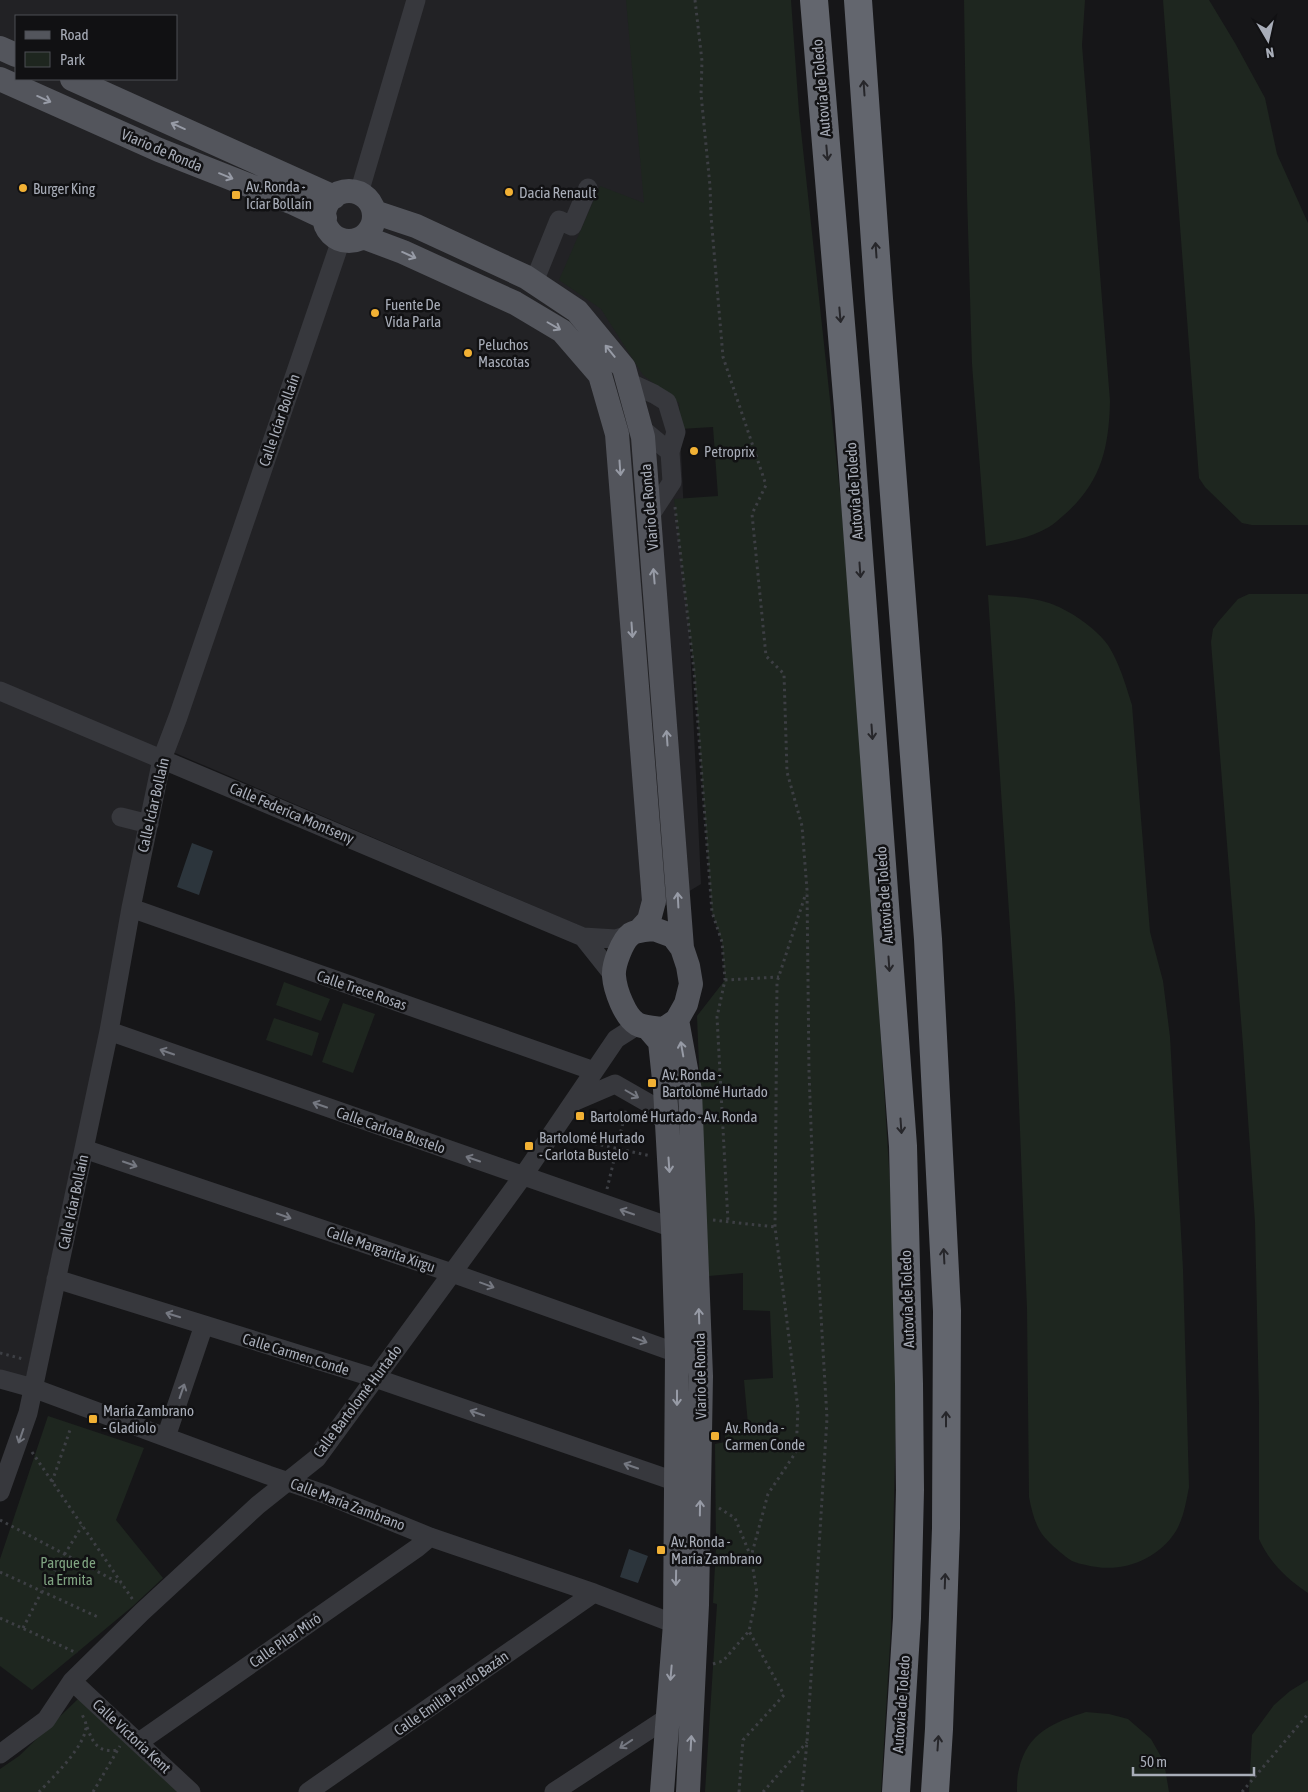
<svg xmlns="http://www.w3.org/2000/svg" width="1308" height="1792" font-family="'Asap Condensed',sans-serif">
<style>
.built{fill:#222225;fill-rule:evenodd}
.green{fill:#1e261f}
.water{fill:#2c353c}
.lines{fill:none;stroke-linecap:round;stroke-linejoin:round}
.path{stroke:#3d3f44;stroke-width:3;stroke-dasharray:2.5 4;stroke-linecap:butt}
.minor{stroke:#37383d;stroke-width:19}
.major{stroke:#53555c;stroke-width:24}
.highway{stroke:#63666e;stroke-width:28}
.oneway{stroke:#26262a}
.oneway2{stroke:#979ba6}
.oneway3{stroke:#757881}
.poi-dot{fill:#f2b134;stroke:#111113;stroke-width:2}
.labels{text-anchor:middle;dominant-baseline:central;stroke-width:5;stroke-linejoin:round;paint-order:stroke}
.street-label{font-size:15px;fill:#a8adb8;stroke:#111113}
.poi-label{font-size:15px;fill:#a8adb8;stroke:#111113;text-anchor:start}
.park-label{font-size:15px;fill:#7fa381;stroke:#111113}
</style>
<rect width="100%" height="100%" fill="#161618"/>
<path class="built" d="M0,0H664L666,125L701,884L611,939L161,747L26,1378L0,1370ZM16,16H176V79H16Z"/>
<path class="green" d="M626,0H791L799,112L841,502L866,802L893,1232L896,1415L891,1628L881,1792H705L717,1604L713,1603L716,1547L715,1444L725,1442V1424H748L744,1380L773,1378L770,1311L743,1310V1273L709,1276L704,1190L697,1016L725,980L722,942L712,912L694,671L674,499L718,496L713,427L680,429L679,403L643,375L601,309L559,280L600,186L644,203Z
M964,0H1085L1082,45L1110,401C1109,448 1101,483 1064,515C1059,519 1054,524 1049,527C1031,538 1007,542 986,546L972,364L967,195Z
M1163,0H1209L1235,43L1265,98L1277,154L1308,223V525H1252L1242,523L1205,487L1199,478Z
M1249,594H1308V1593C1286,1578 1270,1563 1259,1539V1404L1255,1222L1243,1045L1211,642L1213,629L1218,622L1238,599Z
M988,595C1008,597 1030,596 1049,603C1067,609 1091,625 1103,639C1117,654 1126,686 1132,705L1150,932L1163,981L1170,1037L1183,1269L1189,1487C1186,1502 1184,1517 1176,1531C1157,1561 1120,1574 1086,1565C1082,1564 1076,1563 1072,1561C1064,1556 1055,1548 1048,1541C1036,1530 1032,1512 1029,1497L1027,1309L1015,1003Z
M284,982L330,999L321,1021L276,1005Z
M343,1003L375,1014L353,1073L322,1062Z
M274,1018L319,1033L312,1056L266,1040Z
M48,1416L144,1448L116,1520L163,1578L133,1606L32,1690L0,1666V1559Z
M1308,1680V1792H1249L1252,1735L1274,1705L1290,1691Z
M78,1699L179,1792H0V1769L19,1756Z
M1086,1712L1109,1714L1128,1719L1151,1739L1164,1762L1169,1792H1017C1017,1785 1017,1776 1019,1769C1027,1733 1054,1722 1086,1712Z"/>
<path class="water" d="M192,843L213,851L199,895L177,887Z
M629,1549L648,1556L638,1583L620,1577Z"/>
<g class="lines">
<path class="path" d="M695,0L702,61L701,94L710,186L711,216L723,357L766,485L752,514L766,656L784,674L787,772L802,826L807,890L809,1072L813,1180L827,1418L807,1742L802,1792
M675,507L694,671L712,912L722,942L725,980L717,1017L728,1222
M725,980L779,977
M569,1138L651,1156
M607,1189L626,1110
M713,1220L775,1227
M0,1353L23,1359
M32,1452L133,1600
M52,1482L70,1430
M719,1508L735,1518L751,1557
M0,1520L121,1584
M0,1572L100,1618
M0,1618L77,1653
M23,1628L42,1591L82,1526
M713,1664L723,1661L749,1631L757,1593L751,1557L768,1494L796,1452L798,1409L775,1227L777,982L806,893
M87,1727C93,1743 98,1753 117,1750
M39,1792C52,1778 87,1745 86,1725C86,1722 83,1717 82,1714
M93,1792L120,1746
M739,1792L743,1740L784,1695L749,1631
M763,1792L807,1742
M1242,1792L1308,1714"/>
<path class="minor" d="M359,193L416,0
M534,282L559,220L572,226L588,188
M628,382L654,394L667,402L676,432L670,452
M641,428L670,452L672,482L649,517
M0,691L583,937L616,939L631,934
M121,817L149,824
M131,908L594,1071
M583,937L614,976
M109,1031L673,1228
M573,1102L615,1084L650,1104L667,1125
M84,1149L452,1273L677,1353
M56,1279L375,1378L677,1482
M0,1379L33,1388L268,1475L327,1495L430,1537L594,1593L675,1624L688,1626
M166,1437L204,1325
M0,1492L28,1413L109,1031L131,908L162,759L178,717L341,240
M72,1681L191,1792
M139,1742L417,1548L430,1537
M0,1754L46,1720L72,1681L142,1612L258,1505L317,1458L523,1176L616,1039L638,1025
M308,1792L594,1593
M554,1792L667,1718"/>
<path class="major" d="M0,48L16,55
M0,79L159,150L291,202L325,218
M72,79L334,197
M324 216a25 25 0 1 1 50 0a25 25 0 1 1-50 0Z
M374,212L416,226L526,277L577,311L624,368L643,437L682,948
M363,237L403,252L515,303L562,331L600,375L617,434L654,901L649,920L639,931
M654,929L673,936L682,948L688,966L691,984L686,1004L677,1020L664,1029C656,1028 644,1028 637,1024C625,1017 615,990 614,976C613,965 622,941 631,934C637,930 647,930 654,929Z
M677,1020L690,1091L701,1376L697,1605L688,1792
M647,1027L660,1042L665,1089L673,1228L677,1353L675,1624L662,1792"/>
<path class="highway" d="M814,0L848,408L903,1146L909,1384L910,1490L907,1618L896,1792
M858,0L879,299L928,939L947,1311L946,1528L939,1729L935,1792"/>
</g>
<defs><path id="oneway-shaft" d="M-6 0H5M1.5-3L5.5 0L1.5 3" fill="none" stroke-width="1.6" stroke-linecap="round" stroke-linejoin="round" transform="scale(1.25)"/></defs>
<g class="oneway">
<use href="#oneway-shaft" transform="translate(864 88) rotate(-94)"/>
<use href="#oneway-shaft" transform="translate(827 153) rotate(85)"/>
<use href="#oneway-shaft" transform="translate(876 250) rotate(-94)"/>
<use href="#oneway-shaft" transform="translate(840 315) rotate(85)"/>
<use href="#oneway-shaft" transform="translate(860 570) rotate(86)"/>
<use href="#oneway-shaft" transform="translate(872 732) rotate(86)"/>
<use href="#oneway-shaft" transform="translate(889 964) rotate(86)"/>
<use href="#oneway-shaft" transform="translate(901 1126) rotate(86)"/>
<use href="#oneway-shaft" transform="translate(944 1256) rotate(-93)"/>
<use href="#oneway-shaft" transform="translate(946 1419) rotate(-90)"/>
<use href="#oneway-shaft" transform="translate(945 1581) rotate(-88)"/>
<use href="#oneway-shaft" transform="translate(938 1743) rotate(-86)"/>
</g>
<g class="oneway2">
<use href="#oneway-shaft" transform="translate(44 99) rotate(24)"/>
<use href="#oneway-shaft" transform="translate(178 126) rotate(-156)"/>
<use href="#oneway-shaft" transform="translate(226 176) rotate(22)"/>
<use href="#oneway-shaft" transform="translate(409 255) rotate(24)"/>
<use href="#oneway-shaft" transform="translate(554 326) rotate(30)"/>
<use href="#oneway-shaft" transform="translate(610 351) rotate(-129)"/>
<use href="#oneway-shaft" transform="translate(620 468) rotate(86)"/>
<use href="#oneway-shaft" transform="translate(654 576) rotate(-95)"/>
<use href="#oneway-shaft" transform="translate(632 630) rotate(86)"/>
<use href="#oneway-shaft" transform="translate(667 738) rotate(-94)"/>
<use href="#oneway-shaft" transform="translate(678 900) rotate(-93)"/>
<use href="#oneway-shaft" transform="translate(682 1049) rotate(-100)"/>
<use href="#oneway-shaft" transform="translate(669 1165) rotate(86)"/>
<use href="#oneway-shaft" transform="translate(699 1316) rotate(-92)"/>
<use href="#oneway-shaft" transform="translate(677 1398) rotate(90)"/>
<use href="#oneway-shaft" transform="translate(700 1508) rotate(-89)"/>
<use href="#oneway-shaft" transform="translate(676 1578) rotate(91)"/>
<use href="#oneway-shaft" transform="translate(671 1673) rotate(95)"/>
<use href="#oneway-shaft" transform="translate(691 1743) rotate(-87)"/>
</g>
<g class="oneway3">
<use href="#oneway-shaft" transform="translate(167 1052) rotate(-161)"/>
<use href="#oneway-shaft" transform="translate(632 1094) rotate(30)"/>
<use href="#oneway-shaft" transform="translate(320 1105) rotate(-161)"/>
<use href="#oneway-shaft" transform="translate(473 1159) rotate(-161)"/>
<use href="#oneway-shaft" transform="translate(130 1164) rotate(19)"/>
<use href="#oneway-shaft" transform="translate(627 1212) rotate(-161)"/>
<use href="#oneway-shaft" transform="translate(284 1216) rotate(19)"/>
<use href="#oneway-shaft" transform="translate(487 1285) rotate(20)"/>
<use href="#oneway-shaft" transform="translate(173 1315) rotate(-163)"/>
<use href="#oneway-shaft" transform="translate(640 1340) rotate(20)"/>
<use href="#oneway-shaft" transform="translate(182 1391) rotate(-71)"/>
<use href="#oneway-shaft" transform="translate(477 1413) rotate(-161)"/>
<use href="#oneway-shaft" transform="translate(21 1436) rotate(109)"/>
<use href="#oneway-shaft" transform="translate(631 1466) rotate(-161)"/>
<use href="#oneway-shaft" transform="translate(626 1744) rotate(146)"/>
</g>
<g class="poi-dot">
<circle cx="23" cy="188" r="5"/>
<circle cx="509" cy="192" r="5"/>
<rect x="231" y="190" width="10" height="10" rx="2.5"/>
<circle cx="375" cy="313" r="5"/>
<circle cx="468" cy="353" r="5"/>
<circle cx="694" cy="451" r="5"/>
<rect x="647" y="1078" width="10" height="10" rx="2.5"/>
<rect x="575" y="1111" width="10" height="10" rx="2.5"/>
<rect x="524" y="1141" width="10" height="10" rx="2.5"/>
<rect x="88" y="1414" width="10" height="10" rx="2.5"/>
<rect x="710" y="1431" width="10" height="10" rx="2.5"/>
<rect x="656" y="1545" width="10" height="10" rx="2.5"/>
</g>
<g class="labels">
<g class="street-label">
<text transform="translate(821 88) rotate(-95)">Autovía de Toledo</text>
<text transform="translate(162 150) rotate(23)">Viario de Ronda</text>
<text transform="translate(279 420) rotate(-71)">Calle Icíar Bollaín</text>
<text transform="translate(854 491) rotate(-94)">Autovía de Toledo</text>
<text transform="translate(649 507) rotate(-95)">Viario de Ronda</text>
<text transform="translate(153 805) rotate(-77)">Calle Icíar Bollaín</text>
<text transform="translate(292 813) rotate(23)">Calle Federica Montseny</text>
<text transform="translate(884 895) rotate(-94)">Autovía de Toledo</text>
<text transform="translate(362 990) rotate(19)">Calle Trece Rosas</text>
<text transform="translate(391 1130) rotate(19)">Calle Carlota Bustelo</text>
<text transform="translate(73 1202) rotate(-78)">Calle Icíar Bollaín</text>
<text transform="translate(381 1249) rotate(19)">Calle Margarita Xirgu</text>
<text transform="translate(907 1299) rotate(-92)">Autovía de Toledo</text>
<text transform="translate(296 1354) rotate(17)">Calle Carmen Conde</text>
<text transform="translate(700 1376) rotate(-91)">Viario de Ronda</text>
<text transform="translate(357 1401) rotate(-53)">Calle Bartolomé Hurtado</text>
<text transform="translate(348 1504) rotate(21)">Calle María Zambrano</text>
<text transform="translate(285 1640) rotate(-35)">Calle Pilar Miró</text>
<text transform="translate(451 1693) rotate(-35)">Calle Emilia Pardo Bazán</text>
<text transform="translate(901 1704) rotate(-86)">Autovía de Toledo</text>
<text transform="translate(132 1736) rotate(43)">Calle Victoria Kent</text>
</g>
<g class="poi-label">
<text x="246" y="186">Av. Ronda -<tspan x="246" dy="17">Icíar Bollaín</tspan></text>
<text x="33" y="188">Burger King</text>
<text x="519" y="192">Dacia Renault</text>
<text x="385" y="304">Fuente De<tspan x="385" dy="17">Vida Parla</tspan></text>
<text x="478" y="344">Peluchos<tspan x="478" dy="17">Mascotas</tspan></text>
<text x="704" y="451">Petroprix</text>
<text x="662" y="1074">Av. Ronda -<tspan x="662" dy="17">Bartolomé Hurtado</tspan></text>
<text x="590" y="1116">Bartolomé Hurtado - Av. Ronda</text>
<text x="539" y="1137">Bartolomé Hurtado<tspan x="539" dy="17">- Carlota Bustelo</tspan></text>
<text x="103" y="1410">María Zambrano<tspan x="103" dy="17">- Gladiolo</tspan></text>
<text x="725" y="1427">Av. Ronda -<tspan x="725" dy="17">Carmen Conde</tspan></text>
<text x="671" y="1541">Av. Ronda -<tspan x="671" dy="17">María Zambrano</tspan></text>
</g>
<g class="park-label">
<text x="68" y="1562">Parque de<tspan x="68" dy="17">la Ermita</tspan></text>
</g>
</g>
<rect x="15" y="15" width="162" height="65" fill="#111113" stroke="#4d4f55"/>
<rect x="25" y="31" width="25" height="8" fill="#53555c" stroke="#4d4f55"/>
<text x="60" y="40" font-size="15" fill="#a8adb8">Road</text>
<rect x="25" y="52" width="25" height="15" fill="#1e261f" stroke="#4d4f55"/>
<text x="60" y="65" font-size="15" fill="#a8adb8">Park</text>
<g transform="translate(1268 40) rotate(171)" stroke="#111113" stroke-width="4" paint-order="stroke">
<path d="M0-4L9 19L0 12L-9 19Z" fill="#a8adb8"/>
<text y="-8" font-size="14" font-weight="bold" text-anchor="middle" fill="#a8adb8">N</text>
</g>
<path d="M1133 1767v8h121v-8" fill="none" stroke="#a8adb8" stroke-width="2.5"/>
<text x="1140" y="1767" font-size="15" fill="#a8adb8" stroke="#111113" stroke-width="4" paint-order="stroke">50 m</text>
</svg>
